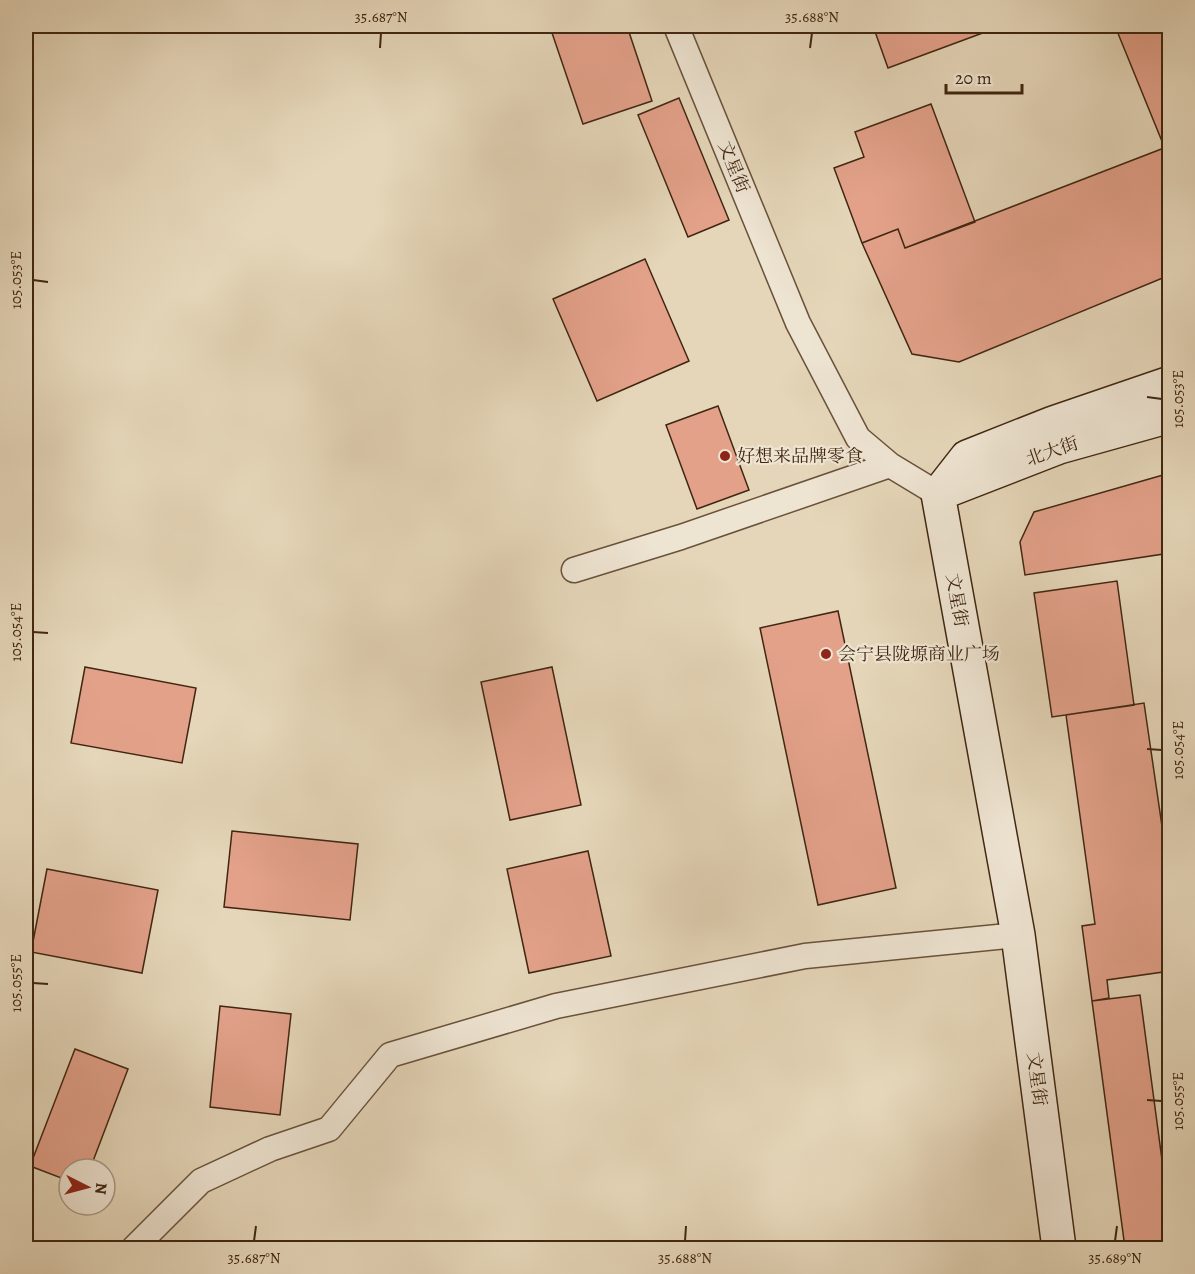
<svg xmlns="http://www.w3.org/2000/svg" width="1195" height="1274" font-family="Alegreya,'Noto Serif SC',serif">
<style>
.building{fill:#e3a18a;stroke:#402611;stroke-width:1.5}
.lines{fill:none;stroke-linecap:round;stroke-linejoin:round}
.street-casing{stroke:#69523b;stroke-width:27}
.secondary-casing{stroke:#402611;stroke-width:36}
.street{stroke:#eee4d2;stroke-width:24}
.secondary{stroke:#eee4d2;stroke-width:33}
.ticks{fill:none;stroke:#402611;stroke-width:2}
.poi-dot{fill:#8f2418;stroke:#eee4d2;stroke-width:2}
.labels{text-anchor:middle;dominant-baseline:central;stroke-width:4.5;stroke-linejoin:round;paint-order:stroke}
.street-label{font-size:18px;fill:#402611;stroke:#eee4d2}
.poi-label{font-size:18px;fill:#402611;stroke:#eee4d2;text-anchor:start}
.neatline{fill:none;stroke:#402611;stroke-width:2}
.ticks-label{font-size:15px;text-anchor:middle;fill:#402611}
</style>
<rect width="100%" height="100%" fill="#e5d6b9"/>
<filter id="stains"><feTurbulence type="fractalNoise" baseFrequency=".00333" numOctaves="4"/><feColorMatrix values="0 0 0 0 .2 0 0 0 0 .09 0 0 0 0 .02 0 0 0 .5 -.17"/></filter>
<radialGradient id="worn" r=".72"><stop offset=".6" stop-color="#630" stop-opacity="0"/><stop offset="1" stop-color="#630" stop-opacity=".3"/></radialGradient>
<path class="building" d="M563,26H627L652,101L583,124L551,30Z
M873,26H986L988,31L888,68Z
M1115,26H1164L1170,38V161Z
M679,98L729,220L688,237L638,115Z
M931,104L975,222L905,248L898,229L862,243L834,168L864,157L855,132Z
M1164,148L1170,161V275L959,362L912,354L862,243L898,229L905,248Z
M645,259L689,361L597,401L553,299Z
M718,406L749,490L697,509L666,425Z
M1170,473V553L1025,575L1020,542L1034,512Z
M1117,581L1134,705L1052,717L1034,593Z
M838,611L896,888L818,905L760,628Z
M85,667L196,688L182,763L71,743Z
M552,667L581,805L510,820L481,682Z
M1144,703L1170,881V971L1107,980L1109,998L1092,1001L1082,926L1095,924L1066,715Z
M26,713L33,714L26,752Z
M232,831L358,844L350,920L224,907Z
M588,851L611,956L529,973L507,869Z
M47,869L158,890L142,973L31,952Z
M1140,995L1170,1220V1248H1125L1092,1001Z
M220,1006L291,1014L280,1115L210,1107Z
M75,1049L128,1069L90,1169H69V1181L30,1166Z"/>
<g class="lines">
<defs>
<path id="street" d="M676,26L798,323L858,438L890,465L938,494
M574,570L681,537L890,465
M134,1248L201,1181L270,1149L329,1129L390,1055L556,1006L805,956L1018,935"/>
<path id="secondary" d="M938,494L1018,935L1059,1248
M938,494L967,457L1053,423L1170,383
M938,494L1059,447L1170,416"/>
</defs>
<use href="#street" class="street-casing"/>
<use href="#secondary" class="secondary-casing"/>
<use href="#street" class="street"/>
<use href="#secondary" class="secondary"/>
</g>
<path class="ticks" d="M380,48L381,33M810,48L812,33M33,280L48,282M1147,397L1162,399M33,632L48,633M1147,749L1162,750M33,983L48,984M1147,1100L1162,1101M254,1241L256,1226M685,1241L686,1226M1115,1241L1117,1226"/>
<g class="poi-dot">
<circle cx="725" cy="456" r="6"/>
<circle cx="826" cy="654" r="6"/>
</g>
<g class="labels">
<g class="street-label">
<text transform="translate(734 167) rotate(68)">文星街</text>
<text transform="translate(1052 451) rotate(-19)">北大街</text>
<text transform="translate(957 600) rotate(80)">文星街</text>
<text transform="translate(1037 1079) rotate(83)">文星街</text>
</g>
<g class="poi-label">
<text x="737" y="456">好想来品牌零食</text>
<text x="838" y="654">会宁县陇塬商业广场</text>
</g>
</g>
<rect width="1195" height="1274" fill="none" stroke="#e5d6b9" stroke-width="66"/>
<g transform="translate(87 1187) rotate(96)"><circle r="28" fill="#eee4d2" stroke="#a89885" stroke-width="1.5"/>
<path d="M0-4.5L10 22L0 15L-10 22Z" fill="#8f2418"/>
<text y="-9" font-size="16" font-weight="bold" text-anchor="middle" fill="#402611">N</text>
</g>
<path d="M946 84v9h76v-9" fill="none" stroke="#402611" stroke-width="3"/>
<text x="955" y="84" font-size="18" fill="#402611" stroke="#eee4d2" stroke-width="4.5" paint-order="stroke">20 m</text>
<rect x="33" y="33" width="1129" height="1208" class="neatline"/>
<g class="ticks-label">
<text x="381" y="22">35.687°N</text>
<text x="812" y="22">35.688°N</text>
<text transform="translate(16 280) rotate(-90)" y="5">105.053°E</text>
<text transform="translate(1178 399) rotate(-90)" y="5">105.053°E</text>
<text transform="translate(16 632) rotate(-90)" y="5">105.054°E</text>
<text transform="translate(1178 750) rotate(-90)" y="5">105.054°E</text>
<text transform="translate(16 983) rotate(-90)" y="5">105.055°E</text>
<text transform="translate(1178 1101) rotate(-90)" y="5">105.055°E</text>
<text x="254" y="1263">35.687°N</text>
<text x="685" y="1263">35.688°N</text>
<text x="1115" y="1263">35.689°N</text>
</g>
<rect width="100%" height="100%" filter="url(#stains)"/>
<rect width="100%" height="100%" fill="url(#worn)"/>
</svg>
